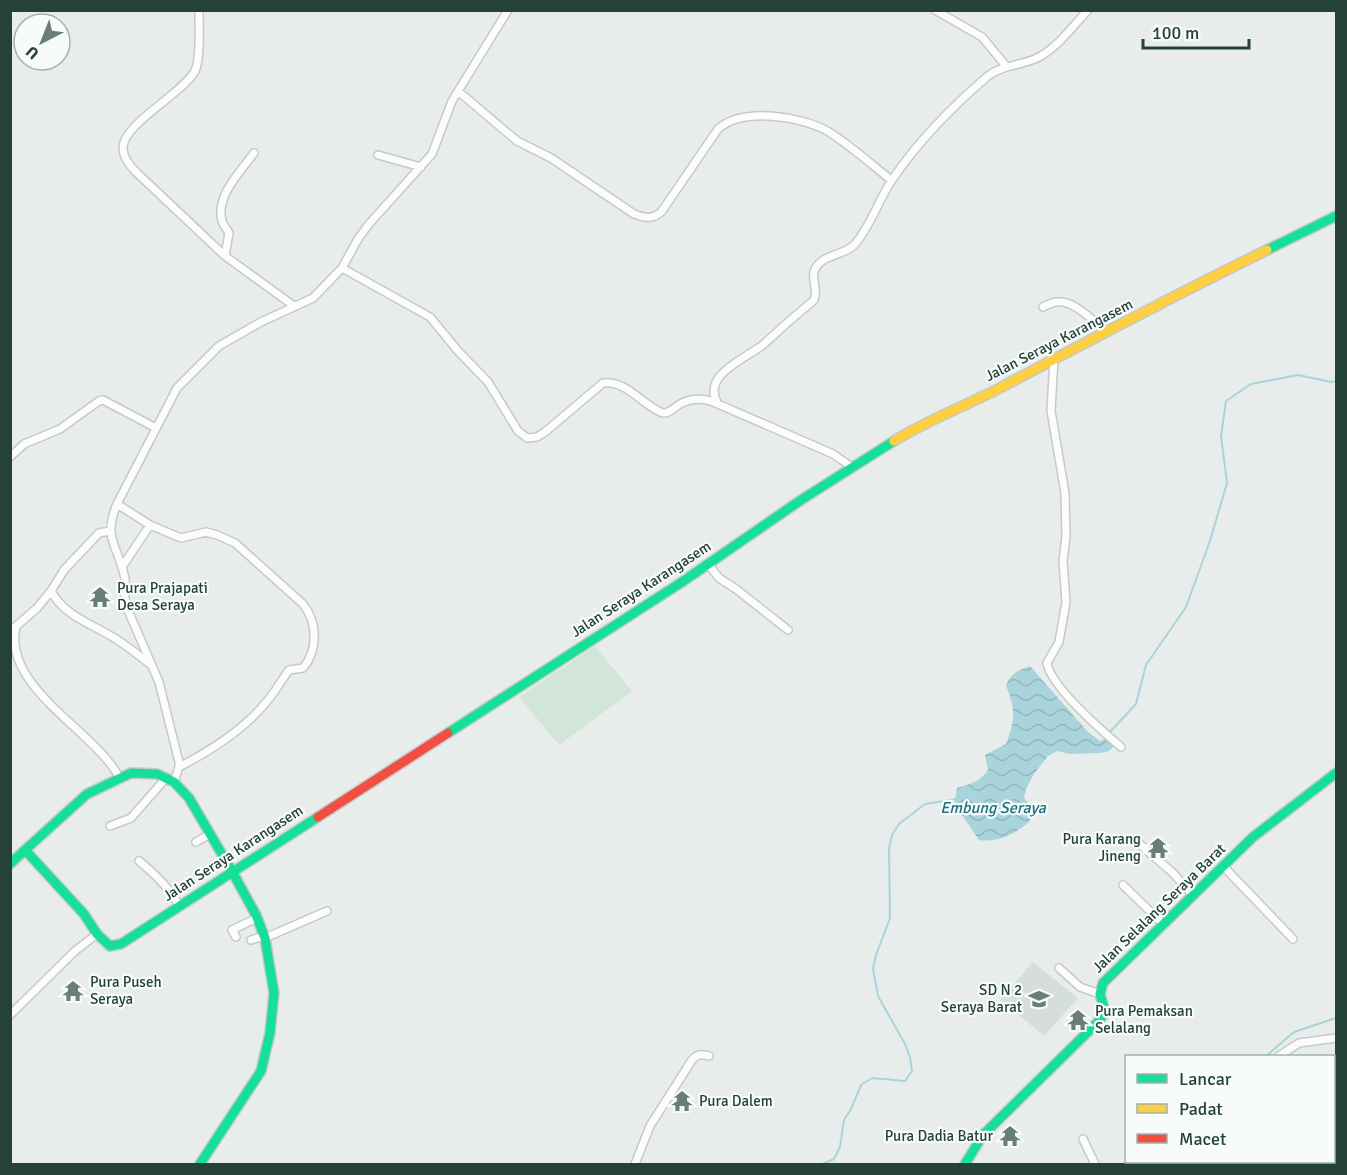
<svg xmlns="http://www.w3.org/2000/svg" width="1347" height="1175" font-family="Signika,sans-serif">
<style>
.built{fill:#d6dedb}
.green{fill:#d1e6d8}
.water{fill:url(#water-waves)}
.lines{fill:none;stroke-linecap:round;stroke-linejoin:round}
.stream{stroke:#a9d4db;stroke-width:2}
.street-casing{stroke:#c5cac8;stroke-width:10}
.fast-casing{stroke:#c3cbc8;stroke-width:12}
.slow-casing{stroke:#c3cbc8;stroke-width:12}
.jam-casing{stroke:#c3cbc8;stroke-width:12}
.street{stroke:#fcfcfc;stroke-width:7}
.fast{stroke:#16e098;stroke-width:9}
.slow{stroke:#ffcf43;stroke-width:9}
.jam{stroke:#f24e42;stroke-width:9}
.labels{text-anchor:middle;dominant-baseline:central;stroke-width:4.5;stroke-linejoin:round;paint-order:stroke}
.street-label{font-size:15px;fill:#24423a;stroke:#f7fbf9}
.poi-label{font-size:15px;fill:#24423a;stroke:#f7fbf9;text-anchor:start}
.water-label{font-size:16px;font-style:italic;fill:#1c6f80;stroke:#f7fbf9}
</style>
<defs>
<pattern id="water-waves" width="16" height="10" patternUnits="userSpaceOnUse" patternTransform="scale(1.5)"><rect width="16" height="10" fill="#a9d4db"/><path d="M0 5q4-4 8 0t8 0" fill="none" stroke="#91b7bd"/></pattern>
</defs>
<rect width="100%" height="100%" fill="#e8edeb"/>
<path class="built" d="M1033,962L1078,998L1044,1036L1000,1000Z"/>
<path class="green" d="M595,646L632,691L559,745L519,697Z"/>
<path class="water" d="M1030,666L1088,732L1100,741L1109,737L1116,744L1109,751L1100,753L1070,754L1057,751L1048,756L1034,774L1026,789L1024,798L1032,808L1030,821C1017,833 998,843 979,840C973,831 961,812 954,806L957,788C970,784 980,782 988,770L985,755L1006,744C1015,720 1016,710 1006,686C1010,674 1018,670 1030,666Z"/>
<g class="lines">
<path class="stream" d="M1109,733L1136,704L1146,665L1186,607L1210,541L1227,483L1221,436L1226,401L1251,384L1298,375L1331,382L1336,381
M1266,1056L1294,1032L1336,1018
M822,1164L834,1159L840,1147L844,1120L851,1109L861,1085L872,1078L905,1081L912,1071L910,1057L905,1044L878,996L873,969L876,955L890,918L889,848L892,835L899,824L925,804L956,799
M1180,1164L1182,1162"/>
<defs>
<path id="street" d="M199,10C199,26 201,58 195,71C182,94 122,125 123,148C123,158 130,166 136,172L225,256L294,306
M935,10L982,37L1006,66
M458,91L517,141L551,158L634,214C645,218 653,220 662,211L718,129C743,107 802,116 829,132C851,146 871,164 891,180
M378,155L421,167
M225,256L229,233C227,229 223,225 222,221C215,196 241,171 254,153
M342,268L430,317L458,351L488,382L518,431L527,438L537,437L545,432L603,383C627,380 643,406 663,413C671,413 673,408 680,404C693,397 705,398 718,404
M1043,307C1047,305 1052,302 1057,302C1073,300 1095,321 1105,333
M1054,358L1051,411L1065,493L1066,536L1063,561L1066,602L1059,642L1047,663C1051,687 1101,730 1121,747
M10,457L24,444L60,429L99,401L103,400L156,428
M853,468L833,454L718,404C700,375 747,358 764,344C780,329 797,314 814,300C819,289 810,279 815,269C823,253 846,256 856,243C872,223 879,199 892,180C917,143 954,105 988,76C1004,64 1022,66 1039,57C1058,47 1073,26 1088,10
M117,504L150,525L181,538L206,532L217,535L235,543L303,604C318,623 318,650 303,668L289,670C280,682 273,696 262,707C240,732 208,752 179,767
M708,564L719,578L736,589L788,630
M122,567L150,525
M51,591C64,615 89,623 111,636C125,644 137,654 150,664
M16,627C2,687 95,731 119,777
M13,629L37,608L51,591L64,570L99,533L110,531
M174,782L179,767V762L159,682L127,608C123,597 126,589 125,579C119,546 102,540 117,504L177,388L219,346L261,322L313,298L342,268L358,239L369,224L432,154L452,101L508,10
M110,826L131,818L166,778
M1135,840L1173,873L1193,896
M196,842L210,834
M139,861C155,874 170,888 179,906
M1223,866L1293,939
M1123,885L1164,925
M236,937L232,930L257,918
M265,938L327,911
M251,940L264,936
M1059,968L1080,987L1100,994
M10,1015L75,951L97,934
M1279,1056L1299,1043L1336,1038
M1083,1139L1095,1164
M635,1164L650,1126L692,1060C697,1054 701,1054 709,1056
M1189,1164L1191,1162"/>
<path id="fast" d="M1267,250L1336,216
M448,733L682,582L801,500L894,441
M25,850L87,794L131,773L157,774L174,782L189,798L233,873L256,915L265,938L274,993L270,1033L261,1071L200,1164
M10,864L25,850L84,914L97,934L110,946L121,944L318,817
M965,1164L983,1135L1100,1020L1105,1011L1100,994L1103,983L1253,837L1336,773"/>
<path id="slow" d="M894,441C928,420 965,406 1000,388C1088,341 1177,294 1267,250"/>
<path id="jam" d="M318,817L448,733"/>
</defs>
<use href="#street" class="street-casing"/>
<use href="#fast" class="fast-casing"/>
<use href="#slow" class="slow-casing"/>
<use href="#jam" class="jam-casing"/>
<use href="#street" class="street"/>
<use href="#fast" class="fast"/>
<use href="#slow" class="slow"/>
<use href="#jam" class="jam"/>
</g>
<defs>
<symbol id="temple-bare" viewBox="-9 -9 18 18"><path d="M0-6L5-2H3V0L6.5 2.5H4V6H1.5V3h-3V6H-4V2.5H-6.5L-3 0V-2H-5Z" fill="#697e78" stroke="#f7fbf9" stroke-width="2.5" paint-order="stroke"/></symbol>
<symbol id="school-bare" viewBox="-9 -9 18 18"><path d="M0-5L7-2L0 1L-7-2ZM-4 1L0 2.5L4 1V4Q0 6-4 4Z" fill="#697e78" stroke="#f7fbf9" stroke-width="2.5" paint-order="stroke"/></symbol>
</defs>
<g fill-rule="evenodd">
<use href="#temple-bare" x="85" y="582" width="30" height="30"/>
<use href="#temple-bare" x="1143" y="833" width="30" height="30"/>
<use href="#temple-bare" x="58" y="976" width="30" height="30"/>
<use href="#school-bare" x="1024" y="984" width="30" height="30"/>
<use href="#temple-bare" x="1063" y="1005" width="30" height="30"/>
<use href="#temple-bare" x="667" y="1086" width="30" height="30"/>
<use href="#temple-bare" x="995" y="1121" width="30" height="30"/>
</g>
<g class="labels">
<g class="street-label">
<text transform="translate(1059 340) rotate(-27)">Jalan Seraya Karangasem</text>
<text transform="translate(641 589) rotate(-33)">Jalan Seraya Karangasem</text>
<text transform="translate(233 853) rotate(-33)">Jalan Seraya Karangasem</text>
<text transform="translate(1159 908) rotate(-44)">Jalan Selalang Seraya Barat</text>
</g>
<g class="poi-label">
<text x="117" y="588">Pura Prajapati<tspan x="117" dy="17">Desa Seraya</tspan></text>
<text x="1141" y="839" text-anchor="end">Pura Karang<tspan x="1141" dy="17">Jineng</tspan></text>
<text x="90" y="982">Pura Puseh<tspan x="90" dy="17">Seraya</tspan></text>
<text x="1022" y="990" text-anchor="end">SD N 2<tspan x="1022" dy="17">Seraya Barat</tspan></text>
<text x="1095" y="1011">Pura Pemaksan<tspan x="1095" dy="17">Selalang</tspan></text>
<text x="699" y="1101">Pura Dalem</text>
<text x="993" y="1136" text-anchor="end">Pura Dadia Batur</text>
</g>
<g class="water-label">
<text x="993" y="808">Embung Seraya</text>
</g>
</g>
<rect width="1347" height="1175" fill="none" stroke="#24423a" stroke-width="24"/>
<rect x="1125" y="1055" width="210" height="108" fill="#f7fbf9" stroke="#a3b1ad" stroke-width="1.5"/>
<rect x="1137" y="1074" width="30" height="9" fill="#16e098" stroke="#a3b1ad" stroke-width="1.5"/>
<text x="1179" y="1085" font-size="18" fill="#24423a">Lancar</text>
<rect x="1137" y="1104" width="30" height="9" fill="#ffcf43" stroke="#a3b1ad" stroke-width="1.5"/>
<text x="1179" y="1115" font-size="18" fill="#24423a">Padat</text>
<rect x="1137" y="1134" width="30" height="9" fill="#f24e42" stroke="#a3b1ad" stroke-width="1.5"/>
<text x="1179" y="1145" font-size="18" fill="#24423a">Macet</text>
<g transform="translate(42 42) rotate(222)"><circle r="28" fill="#f7fbf9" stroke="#a3b1ad" stroke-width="1.5"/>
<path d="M0-4.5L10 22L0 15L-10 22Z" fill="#697e78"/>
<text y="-9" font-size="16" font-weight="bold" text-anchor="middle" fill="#24423a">U</text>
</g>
<path d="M1143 39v9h106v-9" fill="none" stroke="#24423a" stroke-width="3"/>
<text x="1152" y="39" font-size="18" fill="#24423a" stroke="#f7fbf9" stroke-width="4.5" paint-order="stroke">100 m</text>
</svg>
